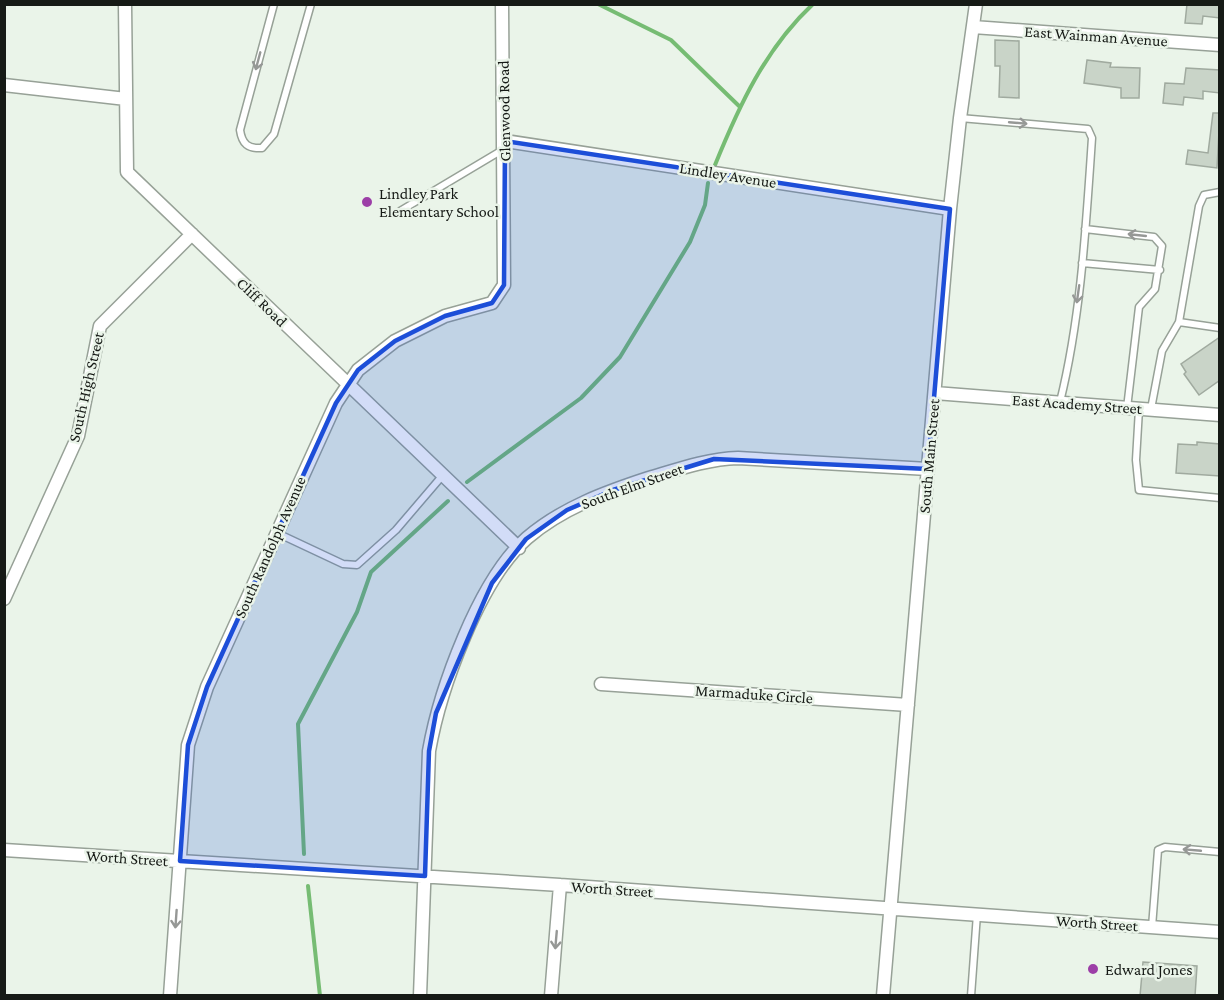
<svg xmlns="http://www.w3.org/2000/svg" width="1224" height="1000" font-family="'Crimson Pro',serif">
<style>
.lines{fill:none;stroke-linecap:round;stroke-linejoin:round}
.stream{stroke:#76bc73;stroke-width:4}
.building{fill:#c9d4c8;stroke:#a0aa9f;stroke-width:1.5}
.lane-casing{stroke:#97a197;stroke-width:9}
.street-casing{stroke:#97a197;stroke-width:15}
.lane{stroke:#fff;stroke-width:6}
.street{stroke:#fff;stroke-width:12}
.oneway{stroke:#969896}
.marked{fill:#1d4ed8;fill-opacity:0.2;stroke:#1d4ed8;stroke-width:4.5;stroke-linejoin:round}
.poi-dot{fill:#9c3ea7;stroke:#eaf4e9;stroke-width:2}
.labels{text-anchor:middle;dominant-baseline:central;stroke-width:5;stroke-linejoin:round;paint-order:stroke}
.street-label{font-size:16px;fill:#161a16;stroke:#eaf4e9}
.poi-label{font-size:16px;fill:#161a16;stroke:#eaf4e9;text-anchor:start}
</style>
<rect width="100%" height="100%" fill="#eaf4e9"/>
<g class="lines">
<path class="stream" d="M598,4L671,40L739,106
M715,165C739,106 765,49 813,4
M467,482L581,398L620,357L690,242L705,205L708,183
M304,854L298,724L357,612L371,572L448,501
M308,886L320,996"/>
</g>
<path class="building" d="M1187,4H1220V18L1203,16L1202,24L1185,23Z
M995,40L1019,41V98L999,97L1000,66H995Z
M1087,60L1111,63L1110,67L1140,68L1139,98H1121V88L1084,83Z
M1186,68L1220,70V93L1203,91V99L1184,97L1183,105L1163,103L1165,83L1184,84Z
M1213,113H1220L1217,168L1186,164L1188,150L1208,153Z
M1220,337V380L1199,395L1184,374L1186,372L1181,364Z
M1197,442L1220,444V476L1176,473L1178,444L1197,445Z
M1143,962L1197,966L1195,996H1140Z"/>
<g class="lines">
<defs>
<path id="lane" d="M274,4L240,130C242,144 248,149 262,148L274,134L311,4
M960,118L1088,129L1092,138C1086,226 1081,317 1060,402
M400,211L504,149
M1085,229L1154,237L1162,246L1155,289L1139,307L1127,408
M1082,263L1160,270
M1179,322L1220,328
M1139,409L1136,460L1139,490L1220,498
M1151,409L1162,351L1179,322L1199,206L1204,195L1220,192
M277,533L343,564L357,565L396,530L443,475
M1152,927L1158,850L1165,847L1220,852
M971,996L977,914"/>
<path id="street" d="M125,4L127,172L519,548
M973,27L1220,45
M4,85L126,99
M505,141L950,209
M935,393L1220,415
M4,599L78,436L100,326L192,234
M601,684L908,705
M4,850L560,885L1220,932
M170,996L188,745L207,687L336,403L358,370L395,341L445,316L492,303L504,285L502,4
M420,996L429,751C440,689 479,580 527,538C562,508 606,492 649,478C679,469 707,459 738,458L928,469
M551,996L560,885
M883,996L950,209L960,118L976,4"/>
</defs>
<use href="#lane" class="lane-casing"/>
<use href="#street" class="street-casing"/>
<use href="#lane" class="lane"/>
<use href="#street" class="street"/>
</g>
<defs><path id="oneway-shaft" d="M-6 0H5M1.5-3L5.5 0L1.5 3" fill="none" stroke-width="1.6" stroke-linecap="round" stroke-linejoin="round" transform="scale(1.5)"/></defs>
<g class="oneway">
<use href="#oneway-shaft" transform="translate(258 61) rotate(105)"/>
<use href="#oneway-shaft" transform="translate(1018 123) rotate(5)"/>
<use href="#oneway-shaft" transform="translate(1137 235) rotate(-174)"/>
<use href="#oneway-shaft" transform="translate(1078 294) rotate(98)"/>
<use href="#oneway-shaft" transform="translate(1192 850) rotate(-175)"/>
<use href="#oneway-shaft" transform="translate(176 919) rotate(94)"/>
<use href="#oneway-shaft" transform="translate(556 940) rotate(95)"/>
</g>
<path class="marked" d="M505,141L950,209L928,469L714,459L613,490L567,510L526,539L492,583L436,713L429,751L425,876L180,861L188,745L207,687L336,403L358,370L395,341L445,316L492,303L504,285Z"/>
<g class="poi-dot">
<circle cx="367" cy="202" r="6"/>
<circle cx="1093" cy="969" r="6"/>
</g>
<g class="labels">
<g class="street-label">
<text transform="translate(1096 36) rotate(4)">East Wainman Avenue</text>
<text transform="translate(504 111) rotate(-91)">Glenwood Road</text>
<text transform="translate(728 175) rotate(9)">Lindley Avenue</text>
<text transform="translate(262 302) rotate(44)">Cliff Road</text>
<text transform="translate(86 387) rotate(-77)">South High Street</text>
<text transform="translate(1077 404) rotate(4)">East Academy Street</text>
<text transform="translate(929 456) rotate(-85)">South Main Street</text>
<text transform="translate(632 486) rotate(-20)">South Elm Street</text>
<text transform="translate(270 547) rotate(-66)">South Randolph Avenue</text>
<text transform="translate(754 694) rotate(4)">Marmaduke Circle</text>
<text transform="translate(127 858) rotate(4)">Worth Street</text>
<text transform="translate(612 889) rotate(4)">Worth Street</text>
<text transform="translate(1097 923) rotate(4)">Worth Street</text>
</g>
<g class="poi-label">
<text x="379" y="193">Lindley Park<tspan x="379" dy="18">Elementary School</tspan></text>
<text x="1105" y="969">Edward Jones</text>
</g>
</g>
<rect width="1224" height="1000" fill="none" stroke="#161a16" stroke-width="12"/>
</svg>
